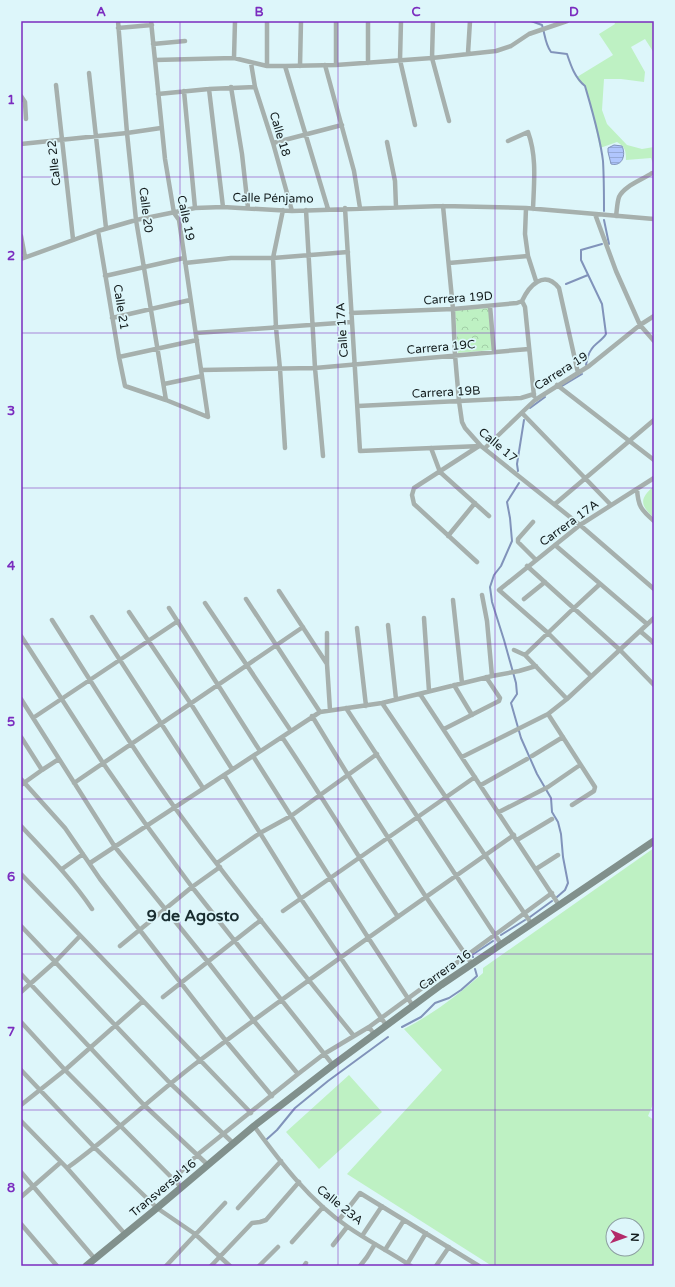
<svg xmlns="http://www.w3.org/2000/svg" width="675" height="1287" font-family="'Varela Round',sans-serif">
<style>
.green{fill:#bef1c3;fill-rule:evenodd}
.forest{fill:url(#forest-crowns)}
.water{fill:url(#water-rules);stroke:#8193ba}
.lines{fill:none;stroke-linecap:round;stroke-linejoin:round}
.stream{stroke:#8193ba;stroke-width:2}
.minor{stroke:#a6b0ad;stroke-width:4.5}
.secondary{stroke:#81908c;stroke-width:7}
.grid{fill:none;stroke:#7b2cbf;stroke-width:1;stroke-opacity:0.55}
.labels{text-anchor:middle;dominant-baseline:central;stroke-width:3.5;stroke-linejoin:round;paint-order:stroke}
.street-label{font-size:12px;fill:#121b1c;stroke:#ddf6fa}
.district-label{font-size:16px;font-weight:bold;fill:#192d30;stroke:#ddf6fa}
.neatline{fill:none;stroke:#7b2cbf;stroke-width:1.5}
.grid-label{font-size:13px;text-anchor:middle;font-weight:bold;fill:#7b2cbf}
</style>
<defs>
<pattern id="forest-crowns" width="20" height="18" patternUnits="userSpaceOnUse"><rect width="20" height="18" fill="#bef1c3"/><path d="M2 6a3 3 0 1 1 6 0M12 15a3 3 0 1 1 6 0" fill="none" stroke="#a2cea7"/></pattern>
<pattern id="water-rules" width="6" height="5" patternUnits="userSpaceOnUse"><rect width="6" height="5" fill="#b0c6fd"/><path d="M0 2.5h6" fill="none" stroke="#96aad8"/></pattern>
</defs>
<rect width="100%" height="100%" fill="#ddf6fa"/>
<path class="green" d="M614,21H654V53L645,39L631,47L645,72L644,82L621,79H604L602,110L607,124L627,145L642,149L654,147V166L651,158L626,160C626,150 625,147 617,142L600,148L591,107L585,86L579,82L577,77L613,55L599,34L615,24Z
M654,486V518C640,505 639,499 654,486Z
M654,848V1102L648,1116L654,1120V1266H492L347,1174L442,1070L404,1029C433,1014 458,995 483,973V968ZM613,1225H637V1249H613Z
M349,1075L382,1112L319,1169L286,1132Z"/>
<path class="forest" d="M489,308L492,350L458,353L455,310Z"/>
<path class="water" d="M614,145L622,146C626,154 623,167 611,164L608,152V148Z"/>
<g class="lines">
<path class="stream" d="M531,21L542,25C545,34 545,44 551,52L567,54C571,66 575,78 585,86C592,110 600,136 603,161C604,178 604,194 604,211
M604,220L609,244
M566,284L588,275
M586,365C587,360 588,354 591,350C595,343 602,341 606,334L602,304L581,260V250L602,244
M562,386L582,374
M530,408L545,397
M518,471L517,464L524,420
M519,483L507,502L510,518L512,541L501,566L494,575L490,587L492,602L504,640L516,683L517,694L511,703L521,738L537,774L551,798L552,812L558,822L561,834L563,857L568,883L565,890L557,897
M530,917L552,901
M501,935L525,920
M473,957L472,955L493,941
M402,1027L421,1017L435,1003L449,998L461,990L477,976L475,969
M267,1139L277,1130L295,1108L328,1081L388,1037"/>
<path class="minor" d="M118,21L127,133L136,220L166,400
M151,21L165,159L174,213L179,220L208,417
M401,21L400,60L415,125
M433,21L432,58L449,121
M118,28L152,25
M153,44L185,41
M468,53L470,21
M234,58L235,21
M155,60L234,58L267,66H285L336,65L432,58L496,51L511,46L529,34L567,21
M251,63L255,87L273,143L292,211
M368,63V21
M325,65L354,171L360,208
M336,65V21
M267,66V21
M285,66L328,209
M300,66L301,21
M89,73L106,228
M56,85L73,239
M231,87L242,154L248,208
M209,89L223,207
M184,91L195,208
M158,94L209,89L255,87
M21,96L25,102L26,119
M508,141L528,132C537,157 534,182 533,209
M387,142L395,181L396,207
M273,143L342,125
M21,144L127,133L161,128
M443,206L453,309L455,355L459,401L462,422L465,428L481,446L580,525L654,589
M345,208L360,451L481,446
M526,208L525,234L528,256L536,281
M283,210L273,258L276,328L280,369L285,448
M306,210L315,368L323,456
M595,214L616,271L640,325L654,341
M616,216C617,210 617,203 619,197C624,186 642,180 652,173
M98,231L119,357L125,386L166,400L208,417
M21,236L25,257
M21,259L98,231L136,220L195,208L223,207L292,211L443,206L526,208L654,219
M185,263L231,258H273L348,252
M449,263L528,256
M105,276L184,258
M522,301L525,307L534,396
M490,306L494,352
M351,313L453,309L517,303L522,301C529,286 544,269 559,288L578,373
M112,318L190,300
M196,333L352,322
M119,357L197,340
M201,370L315,368L529,349
M164,384L202,376
M557,385L654,460
M358,406L521,398L534,394
M522,413L611,505
M431,448L440,472L489,516
M485,448L535,400L589,366L640,325L654,316
M637,489C638,506 641,510 654,521
M555,504L654,420
M533,522L518,539V542L536,560
M448,536L475,503
M555,545L647,624
M477,562L414,504L412,495L414,488L479,446
M527,566L620,650L654,685
M279,591L327,664
M482,595L487,621L492,676
M246,599L320,712
M524,599L545,582
M453,600L462,683
M205,603L291,731
M169,608L260,751
M129,612L191,704L232,769
M92,617L203,788
M424,618L429,691
M52,620C92,683 131,747 175,808C232,886 293,961 354,1036
M388,625L396,699
M357,628L366,706
M640,631L654,643
M327,633V664L330,710
M21,636L103,763L147,826L192,887L333,1065
M514,650L525,655L567,699
M525,655L574,608L600,584
M591,676L548,633L499,590L580,525L654,478
M454,685L472,715
M420,694L559,905
M21,699L115,847L208,962L254,1021L298,1074
M382,703L531,923
M346,708L501,944
M548,714L595,787L594,791L572,805
M312,716L348,775L426,897L472,964
M33,718L178,621
M444,729L499,701L500,698L486,677
M21,737L42,770
M282,737C322,796 358,857 398,917
M253,756L369,939L413,1006
M532,756L563,737
M462,757L548,714L567,699L654,618
M224,775L301,899L386,1025
M21,779L65,828L100,879L139,929L226,1041L272,1096
M74,783L303,627
M21,785L42,770L59,759
M481,785L527,759
M499,812L548,787L580,765
M21,826C46,853 71,878 92,909
M517,840L552,819
M90,863L320,712L382,703L492,676L519,671L536,666
M217,863L260,833L291,816L377,754
M62,869L83,854
M536,869L558,855
M21,874L251,1113
M283,911L475,777
M21,926L170,1083L234,1144
M120,946L192,887L220,867
M21,974L144,1105L208,1165
M21,992L56,961L80,936
M163,997L261,920
M21,1022L65,1070L181,1187
M369,1027L552,893
M21,1070L95,1148L157,1208L195,1234L230,1266
M21,1105L65,1070L143,1001
M21,1121L67,1168L125,1234
M254,1126C281,1163 310,1201 348,1227C368,1241 390,1252 411,1266
M67,1168C113,1135 154,1095 199,1061C302,983 408,910 514,835
M21,1172L95,1259
M174,1179L197,1155L298,1074L324,1054L369,1027L374,1034
M21,1197L61,1162
M238,1208L281,1161
M339,1220L360,1193L479,1266
M21,1224L57,1266
M362,1236L382,1206
M292,1242L323,1207
M333,1245L347,1227
M385,1250L404,1220
M166,1266L225,1203
M211,1266L252,1223L260,1222L266,1220L299,1182
M259,1266L278,1247
M304,1266L306,1263
M360,1266L367,1257L375,1244
M406,1266L426,1233
M436,1266L449,1247"/>
<path class="secondary" d="M86,1266L157,1208L254,1126L333,1065L441,985L654,841"/>
</g>
<path class="grid" d="M180,21V1266M338,21V1266M495,21V1266M21,177H654M21,333H654M21,488H654M21,644H654M21,799H654M21,954H654M21,1110H654"/>
<g class="labels">
<g class="street-label">
<text transform="translate(280 134) rotate(73)">Calle 18</text>
<text transform="translate(54 163) rotate(-96)">Calle 22</text>
<text transform="translate(273 198) rotate(1)">Calle Pénjamo</text>
<text transform="translate(146 210) rotate(83)">Calle 20</text>
<text transform="translate(186 218) rotate(78)">Calle 19</text>
<text transform="translate(458 298) rotate(-4)">Carrera 19D</text>
<text transform="translate(121 307) rotate(81)">Calle 21</text>
<text transform="translate(342 330) rotate(-94)">Calle 17A</text>
<text transform="translate(441 347) rotate(-5)">Carrera 19C</text>
<text transform="translate(561 371) rotate(-32)">Carrera 19</text>
<text transform="translate(446 392) rotate(-3)">Carrera 19B</text>
<text transform="translate(498 445) rotate(40)">Calle 17</text>
<text transform="translate(569 523) rotate(-36)">Carrera 17A</text>
<text transform="translate(445 970) rotate(-35)">Carrera 16</text>
<text transform="translate(163 1188) rotate(-40)">Transversal 16</text>
<text transform="translate(340 1205) rotate(39)">Calle 23A</text>
</g>
<g class="district-label">
<text x="193" y="916">9 de Agosto</text>
</g>
</g>
<rect width="675" height="1287" fill="none" stroke="#ddf6fa" stroke-width="44"/>
<g transform="translate(625 1237) rotate(92)"><circle r="19" fill="#ddf6fa" stroke="#8c9ea1"/>
<path d="M0-3L7 15L0 10L-7 15Z" fill="#b32a69"/>
<text y="-6" font-size="11" font-weight="bold" text-anchor="middle" fill="#121b1c">N</text>
</g>
<rect x="22" y="22" width="631" height="1243" class="neatline"/>
<g class="grid-label">
<text x="101" y="16">A</text>
<text x="259" y="16">B</text>
<text x="416" y="16">C</text>
<text x="574" y="16">D</text>
<text x="11" y="104">1</text>
<text x="11" y="260">2</text>
<text x="11" y="415">3</text>
<text x="11" y="570">4</text>
<text x="11" y="726">5</text>
<text x="11" y="881">6</text>
<text x="11" y="1036">7</text>
<text x="11" y="1192">8</text>
</g>
</svg>
